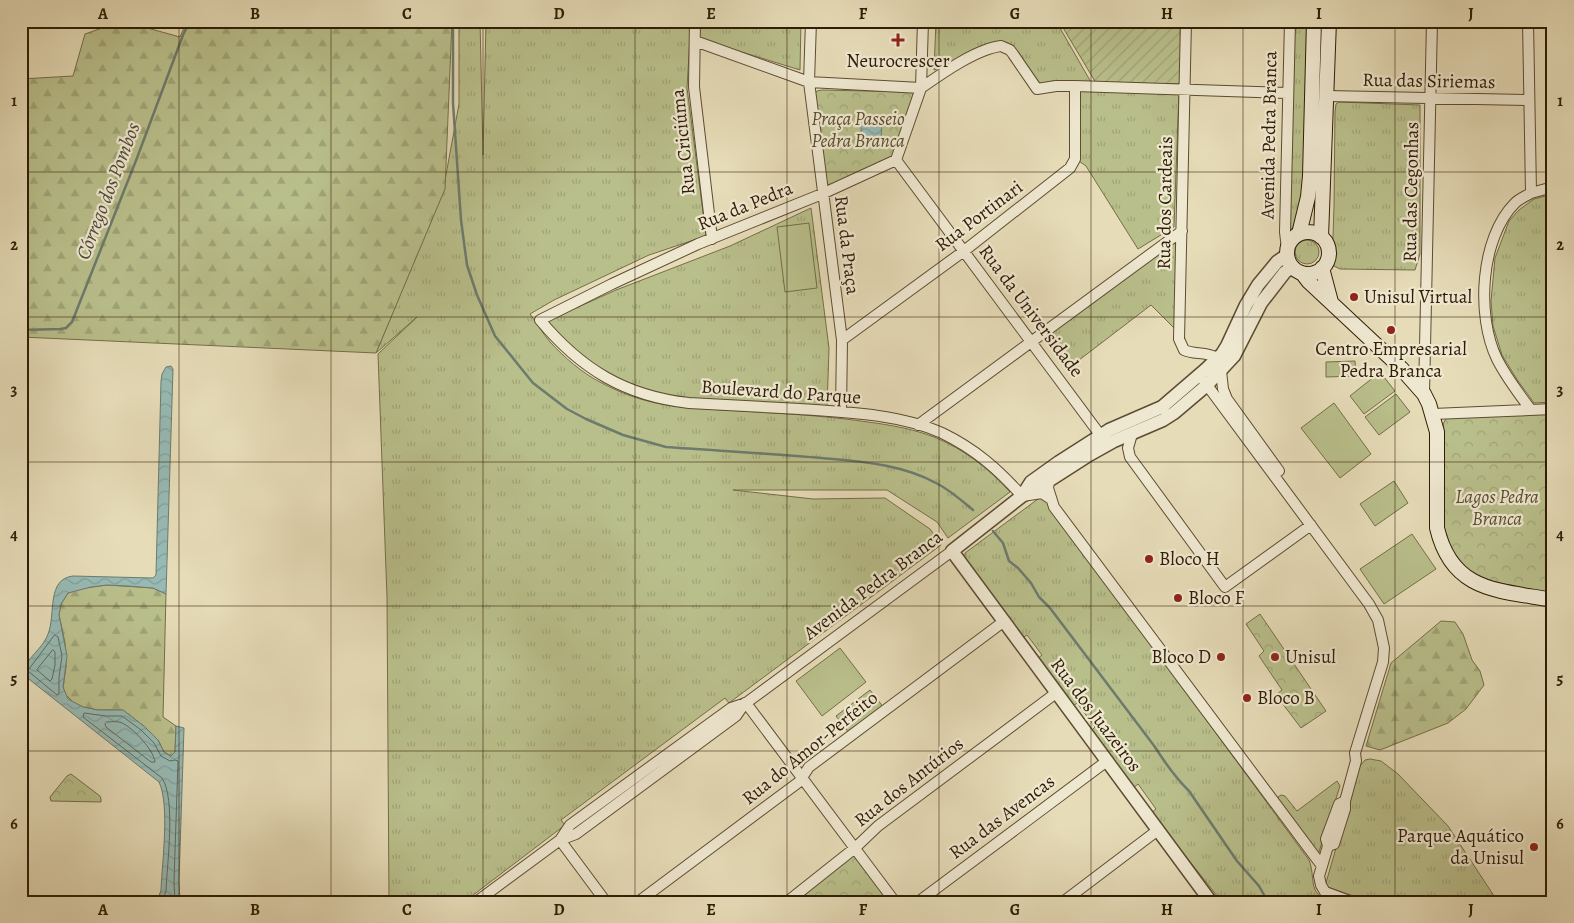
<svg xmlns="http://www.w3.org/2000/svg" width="1574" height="923" font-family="Alegreya,serif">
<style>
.grass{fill:url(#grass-tufts);stroke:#746e48}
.forest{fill:url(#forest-firs);stroke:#746e48}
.park{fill:url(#park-crowns);stroke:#746e48}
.garden{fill:url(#garden-furrows);stroke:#746e48}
.pitch{fill:#b9bf8b;stroke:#746e48}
.water{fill:url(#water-waves);stroke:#6d7b6e}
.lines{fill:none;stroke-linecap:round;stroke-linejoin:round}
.shore{stroke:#636b5c;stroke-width:1}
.stream{stroke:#6d7b6e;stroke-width:2.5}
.minor-casing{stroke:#5d4c32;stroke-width:12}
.tertiary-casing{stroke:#5d4c32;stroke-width:15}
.secondary-casing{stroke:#2f1c05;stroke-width:16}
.minor{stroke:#efe8d1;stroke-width:10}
.tertiary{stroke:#efe8d1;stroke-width:12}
.secondary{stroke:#efe8d1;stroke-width:14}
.grid{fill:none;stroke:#2f1c05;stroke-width:1;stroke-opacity:0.55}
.poi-dot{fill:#8f2418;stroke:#efe8d1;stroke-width:2}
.labels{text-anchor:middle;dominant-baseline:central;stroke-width:4.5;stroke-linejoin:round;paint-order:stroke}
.poi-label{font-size:19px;fill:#2f1c05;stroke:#efe8d1;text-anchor:start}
.street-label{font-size:19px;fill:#2f1c05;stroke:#efe8d1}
.park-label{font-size:19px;font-style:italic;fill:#584d2d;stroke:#efe8d1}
.water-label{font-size:20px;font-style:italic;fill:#4e4b3a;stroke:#efe8d1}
.neatline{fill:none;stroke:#2f1c05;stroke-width:2}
.grid-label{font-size:16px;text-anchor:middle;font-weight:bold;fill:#2f1c05}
</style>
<defs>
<pattern id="grass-tufts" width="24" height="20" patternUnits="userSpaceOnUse" patternTransform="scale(1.25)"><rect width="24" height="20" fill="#b9bf8b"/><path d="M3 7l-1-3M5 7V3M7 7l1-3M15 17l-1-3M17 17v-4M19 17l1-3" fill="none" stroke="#9fa476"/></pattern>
<pattern id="forest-firs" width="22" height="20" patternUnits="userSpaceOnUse" patternTransform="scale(1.25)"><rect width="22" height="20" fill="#b9bf8b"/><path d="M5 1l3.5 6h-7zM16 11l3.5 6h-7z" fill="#9fa476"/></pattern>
<pattern id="park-crowns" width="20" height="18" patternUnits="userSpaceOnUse" patternTransform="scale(1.25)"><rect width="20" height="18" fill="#b9bf8b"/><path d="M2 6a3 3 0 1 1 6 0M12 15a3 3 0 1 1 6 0" fill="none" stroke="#9fa476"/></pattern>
<pattern id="garden-furrows" width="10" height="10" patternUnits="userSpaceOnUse" patternTransform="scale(1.25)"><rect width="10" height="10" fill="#b9bf8b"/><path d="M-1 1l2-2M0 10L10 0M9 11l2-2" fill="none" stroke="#9fa476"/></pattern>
<pattern id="water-waves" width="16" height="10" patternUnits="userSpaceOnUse" patternTransform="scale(1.25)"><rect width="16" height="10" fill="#97bab4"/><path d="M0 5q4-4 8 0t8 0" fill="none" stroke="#829f99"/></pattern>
</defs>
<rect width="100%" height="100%" fill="#e6dcb8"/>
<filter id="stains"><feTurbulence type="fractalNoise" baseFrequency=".004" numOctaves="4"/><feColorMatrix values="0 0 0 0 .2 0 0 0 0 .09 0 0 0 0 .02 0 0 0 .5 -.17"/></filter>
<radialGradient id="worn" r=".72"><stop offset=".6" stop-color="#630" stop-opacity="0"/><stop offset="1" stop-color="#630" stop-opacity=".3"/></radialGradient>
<path class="grass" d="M459,21H480L483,155L486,21H801L800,70L690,36L687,88L706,236L649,255L554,300L530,314C537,323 543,334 550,342C564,357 582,373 600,382C644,406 677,407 724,410C772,413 821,415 868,422C891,425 913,429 934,437C964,449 989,469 1010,492L948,538L937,522L887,490H733L813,499L885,498L930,529L941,545L729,703L725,698L561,820L565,825L464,902H389L387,597L378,354L417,317L376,353L443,191L459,104Z
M936,21H1056L1092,84L1038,86L1007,45L948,66L934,70Z
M1295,21H1309L1305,193L1300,218L1289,232Z
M1077,87L1179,91L1174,227L1138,249L1086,166L1076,159Z
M1339,102L1420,105V254L1415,270L1340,269L1332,265L1334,207L1335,112L1336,104Z
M1553,194V402L1534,403L1518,381L1502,355L1493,326L1491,301L1495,258L1509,221L1519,210L1534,199Z
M811,208L829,348L827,408L690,399L644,391L592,366L545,322L616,290L730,246Z
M1178,238L1176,330L1151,305L1070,367L1046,334Z
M1295 252a12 12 0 1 1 24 0a12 12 0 1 1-24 0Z
M1042,496L1309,860C1316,878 1307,892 1329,902H1222L1151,813L1156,809L1138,784L1133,788L1090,732L1095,727L1077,703L1072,707L1036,660L1042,655L1027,635L1021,639L964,562L965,553Z
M1370,759L1381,761L1398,774L1448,826L1498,902H1370L1325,886L1360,766L1365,760Z
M1337,781L1340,786L1318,855L1277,802L1278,797L1281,795L1285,796L1297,811Z"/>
<path class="forest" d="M122,21L180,37L187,21H452L445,189L376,353L21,337V79L73,76L85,34Z
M107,585L153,588L166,594L163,717L176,726L175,752L171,756L164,752L158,740L145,727L123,710H98L83,707L74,703L65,694L63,687L66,667L65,643L59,615L61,604L68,593L78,589Z
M1441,621L1455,622L1463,634L1472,660L1480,671L1484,685L1466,709L1448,723L1380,750L1366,746L1391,663Z"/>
<path class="park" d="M822,90L911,92L915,94L893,157L826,190L814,95L817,91Z
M1553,412V594L1490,581L1475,575L1456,560L1442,528V430L1444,422L1448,416Z
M1260,614L1326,711L1301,728L1276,695L1282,690L1259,656L1264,651L1246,624Z
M71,774L100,796L101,799V802L51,801L50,797L67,776Z
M854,854L890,902H804L806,892Z"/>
<path class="garden" d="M1059,21H1180L1181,84L1096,83Z"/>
<path class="pitch" d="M809,223L817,288L785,292L777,227Z
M1355,361L1356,376L1326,377V362Z
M1380,372L1395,391L1364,414L1350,396Z
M1396,394L1410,412L1379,435L1365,417Z
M1334,403L1371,454L1340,478L1301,428Z
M1394,481L1408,503L1375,526L1360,504Z
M1412,534L1436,569L1384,604L1360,569Z
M840,648L866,682L822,716L796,681Z
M870,690L884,708L849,733L836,716Z"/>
<path class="water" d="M861,119H882L881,140L861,139Z
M171,366L173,369L166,594L153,588L128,586L107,585L91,587L68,593L61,604L59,615L67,656L63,687L68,699L83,707L98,710H123L145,727L158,740L164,752L171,756L175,752L176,726L184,728L179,881L180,902H157L161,890C162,863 170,805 159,782L25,676L21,680C21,661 42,651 48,634C56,615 46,579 73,576L153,578L156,575L161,381L162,374L166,367Z"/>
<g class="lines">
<path class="shore" d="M55,635L58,637L62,656L59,677V693L57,695L28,671Z
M53,650L55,652V665L52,679L50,681L37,670Z
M107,722C110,722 116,721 119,722C130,724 154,750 155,762H151L106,727L105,724Z
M162,902L166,891C167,864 176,799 162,778L83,717L84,713L106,716H122L141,730L154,743L161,756L170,761L175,760L178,761L174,881L175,902"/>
<path class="stream" d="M453,21V103L461,220L467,265L477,295L495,336L533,383L567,409L586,419L623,435L666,447C722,451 778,454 833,459C868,462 905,466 936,483C950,490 961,500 973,510
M21,330L61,329L66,328L72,322L137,158L183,35L190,21
M993,531L1003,543L1009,561L1018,568L1031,583L1039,597L1050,608L1155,747C1165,763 1175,777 1189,791L1237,861L1259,886L1268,902"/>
<defs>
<path id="minor" d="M695,21L694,87L712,239
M811,21L809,82L842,340L841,412
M923,21L921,88L896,160L822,194L698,244L612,284L540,320C581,369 625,396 689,403C726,405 763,407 800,409C845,412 900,414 942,433C975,449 998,469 1022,496L1042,493L1051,499
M1186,21L1179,339L1184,350C1194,355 1206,351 1217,358
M1528,21L1531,193C1526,196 1519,199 1515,203C1480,238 1476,316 1497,359C1506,377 1519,394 1531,410
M695,41L809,82L921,88
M921,88C941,74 976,49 1001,46L1010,50L1013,54L1037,89L1056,86H1075L1288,93
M1327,96L1529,100
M896,160L1101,436
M1531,193L1553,187
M1287,249L1285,232L1290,21
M842,340L964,251L1070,168L1075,159V86
M1221,371L1223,389L1227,399L1279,471
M1204,381L1369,604L1378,620L1384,648L1383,662L1355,753L1356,761L1345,801V809L1334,844L1328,846
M1424,394L1432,21
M1433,414L1553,409
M918,425L1182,231
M1132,434L1128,448L1130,457L1225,587L1311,525
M1049,481L1048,488L1054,507L1322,866
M746,703L895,902
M1345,801L1339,804L1326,839L1328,846L1319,876L1321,885L1325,892L1352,902
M560,840L570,825L731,708L746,703L952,551
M560,840L606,902
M476,902L560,840L576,834L736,716L745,703
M638,902L799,782L809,767L1003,622
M787,902L855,848L878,826L1056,693
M918,902L1107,761
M1063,902L1158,830"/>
<path id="tertiary" d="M1022,496L1031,482L1059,462L1109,430L1162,407L1205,370L1222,354L1227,346L1246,305L1258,285L1277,262L1287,255
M1211,902L952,551L1022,496L1036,489L1089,455L1114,441L1163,420L1174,413L1207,385L1234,356L1261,303L1285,272L1293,267"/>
<path id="secondary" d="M1287 253a21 21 0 1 1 42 0a21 21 0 1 1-42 0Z
M1299,234L1308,197L1310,176L1314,21
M1321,237L1329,21
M1322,268L1331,302
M1302,273L1309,282L1401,368L1424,394L1429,404L1437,432V528C1452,592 1498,590 1553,600"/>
</defs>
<use href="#minor" class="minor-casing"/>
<use href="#tertiary" class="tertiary-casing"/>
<use href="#secondary" class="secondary-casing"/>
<use href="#minor" class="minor"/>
<use href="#tertiary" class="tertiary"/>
<use href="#secondary" class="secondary"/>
</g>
<path class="grid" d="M179,21V902M331,21V902M483,21V902M635,21V902M787,21V902M939,21V902M1091,21V902M1243,21V902M1395,21V902M21,172H1553M21,317H1553M21,462H1553M21,606H1553M21,751H1553"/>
<g class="poi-dot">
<path d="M895.5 32.5h5v5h5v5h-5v5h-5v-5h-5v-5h5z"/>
<circle cx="1354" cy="297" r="5"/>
<circle cx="1391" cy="330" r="5"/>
<circle cx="1149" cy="559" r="5"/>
<circle cx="1178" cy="598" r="5"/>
<circle cx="1221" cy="657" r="5"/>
<circle cx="1275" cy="657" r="5"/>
<circle cx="1247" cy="698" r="5"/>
<circle cx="1534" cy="847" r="5"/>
</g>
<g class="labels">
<g class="poi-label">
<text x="898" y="61" text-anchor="middle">Neurocrescer</text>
<text x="1364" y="297">Unisul Virtual</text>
<text x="1391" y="349" text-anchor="middle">Centro Empresarial<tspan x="1391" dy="22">Pedra Branca</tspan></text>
<text x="1159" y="559">Bloco H</text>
<text x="1188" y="598">Bloco F</text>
<text x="1211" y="657" text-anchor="end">Bloco D</text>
<text x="1285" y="657">Unisul</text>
<text x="1257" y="698">Bloco B</text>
<text x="1524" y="836" text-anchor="end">Parque Aquático<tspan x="1524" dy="22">da Unisul</tspan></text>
</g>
<g class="street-label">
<text transform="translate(1429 81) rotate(1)">Rua das Siriemas</text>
<text transform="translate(1269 135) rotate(-89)">Avenida Pedra Branca</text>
<text transform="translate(683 142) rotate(-96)">Rua Criciúma</text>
<text transform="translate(1411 192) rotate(-89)">Rua das Cegonhas</text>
<text transform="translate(1165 203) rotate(-89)">Rua dos Cardeais</text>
<text transform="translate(745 206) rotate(-22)">Rua da Pedra</text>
<text transform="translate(979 216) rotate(-37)">Rua Portinari</text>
<text transform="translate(847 245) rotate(83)">Rua da Praça</text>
<text transform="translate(1031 311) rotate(53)">Rua da Universidade</text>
<text transform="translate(781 392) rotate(4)">Boulevard do Parque</text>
<text transform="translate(873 585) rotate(-37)">Avenida Pedra Branca</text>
<text transform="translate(1096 715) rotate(53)">Rua dos Juazeiros</text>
<text transform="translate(810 748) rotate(-39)">Rua do Amor-Perfeito</text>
<text transform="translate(909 782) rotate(-38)">Rua dos Antúrios</text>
<text transform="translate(1002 817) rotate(-37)">Rua das Avencas</text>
</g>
<g class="park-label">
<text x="858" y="119">Praça Passeio<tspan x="858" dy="22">Pedra Branca</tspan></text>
<text x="1497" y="497">Lagos Pedra<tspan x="1497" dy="22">Branca</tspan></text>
</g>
<g class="water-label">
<text transform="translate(108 191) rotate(-69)">Córrego dos Pombos</text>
</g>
</g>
<rect width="1574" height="923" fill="none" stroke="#e6dcb8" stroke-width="55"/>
<rect x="28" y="28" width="1518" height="868" class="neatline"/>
<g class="grid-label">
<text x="103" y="19">A</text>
<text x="255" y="19">B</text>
<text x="407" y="19">C</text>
<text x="559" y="19">D</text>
<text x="711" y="19">E</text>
<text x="863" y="19">F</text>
<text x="1015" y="19">G</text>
<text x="1167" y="19">H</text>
<text x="1319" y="19">I</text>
<text x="1471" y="19">J</text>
<text x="14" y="106">1</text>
<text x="1560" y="106">1</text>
<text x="14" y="250">2</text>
<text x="1560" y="250">2</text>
<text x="14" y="395">3</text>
<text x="1560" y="395">3</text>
<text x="14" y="540">4</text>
<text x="1560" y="540">4</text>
<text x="14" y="684">5</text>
<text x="1560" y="684">5</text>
<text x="14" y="829">6</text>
<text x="1560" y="829">6</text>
<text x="103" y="915">A</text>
<text x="255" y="915">B</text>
<text x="407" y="915">C</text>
<text x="559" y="915">D</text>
<text x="711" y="915">E</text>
<text x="863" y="915">F</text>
<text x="1015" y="915">G</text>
<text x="1167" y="915">H</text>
<text x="1319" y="915">I</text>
<text x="1471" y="915">J</text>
</g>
<rect width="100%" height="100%" filter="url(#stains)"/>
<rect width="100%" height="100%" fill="url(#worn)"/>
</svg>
